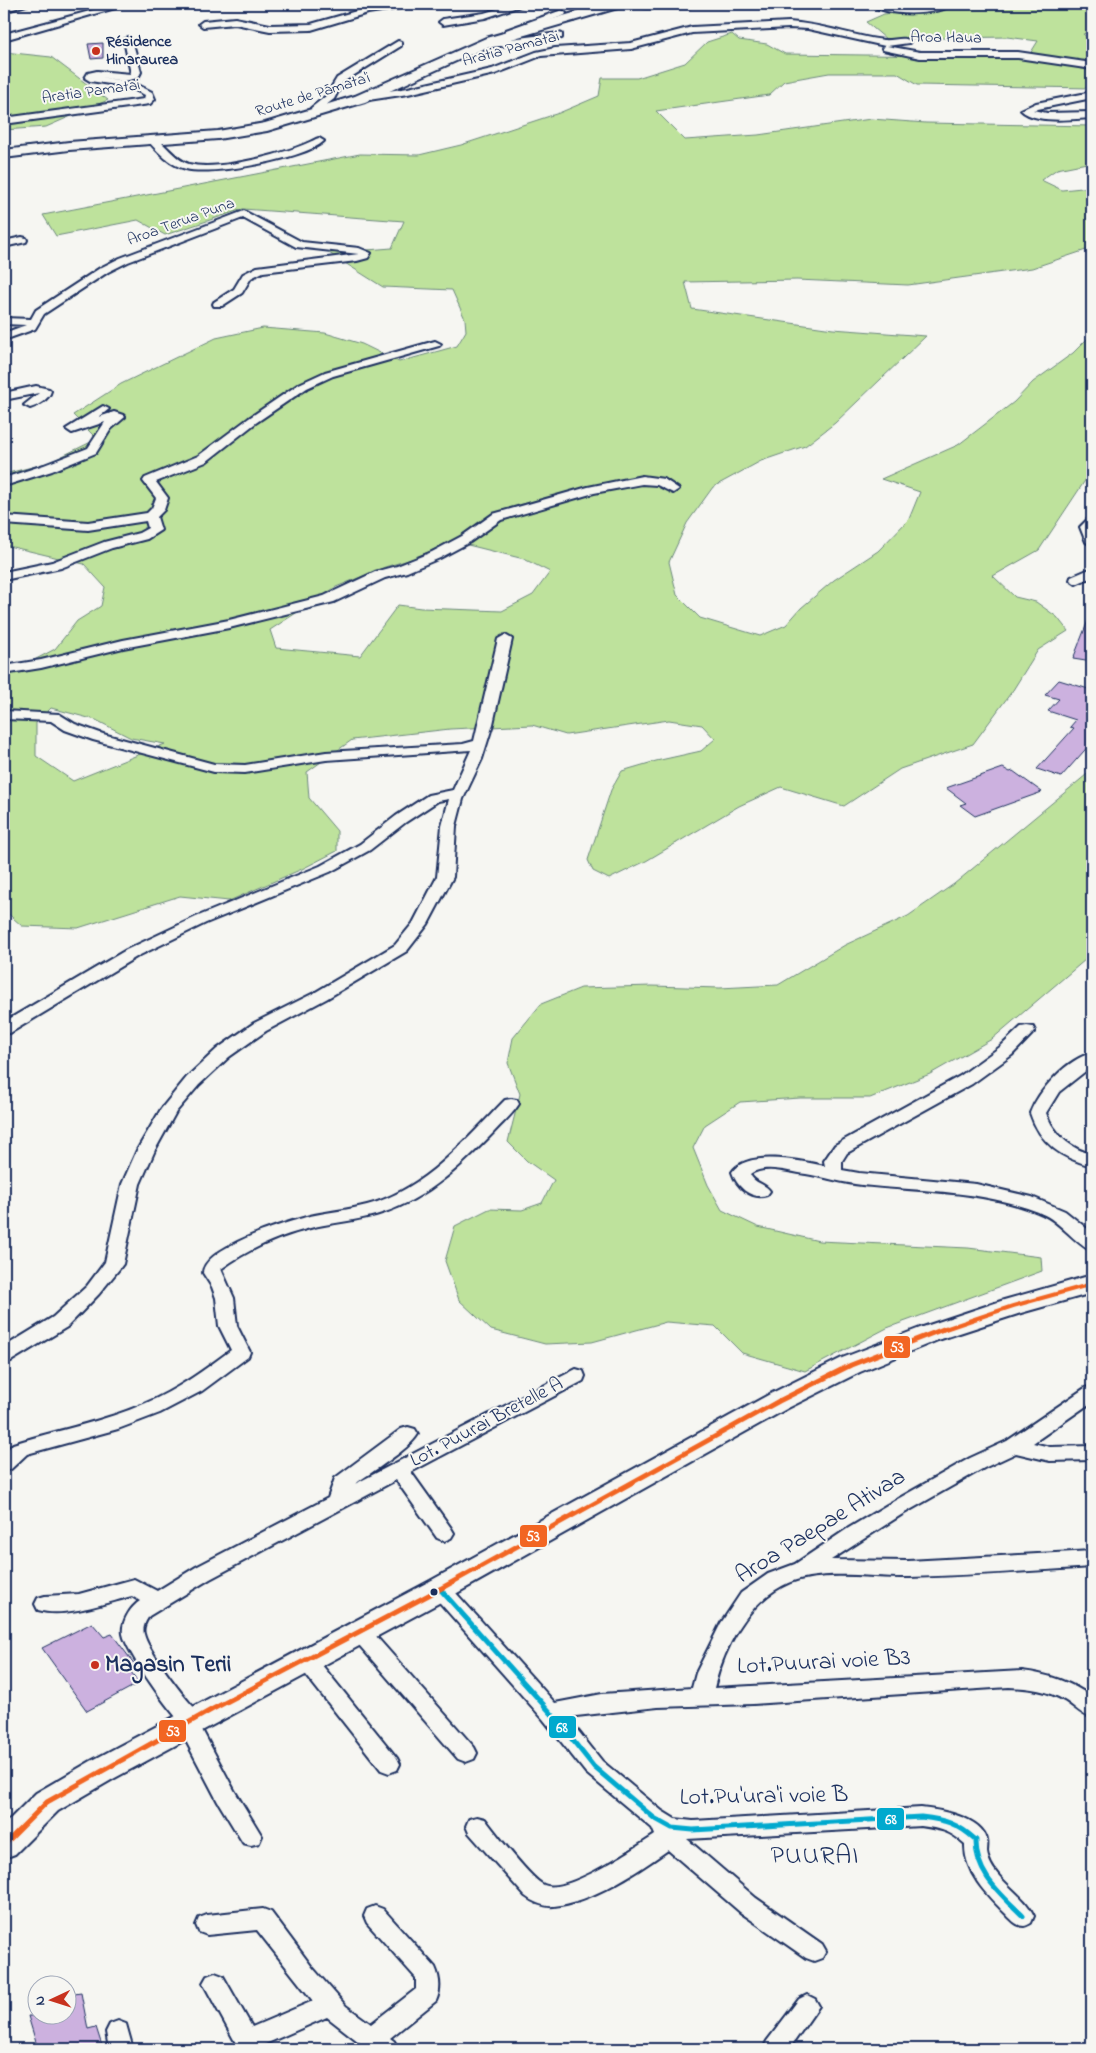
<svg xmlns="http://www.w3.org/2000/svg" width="1096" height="2053" font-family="'Indie Flower',sans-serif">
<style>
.green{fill:#bee29c;stroke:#6c887d;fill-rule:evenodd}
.building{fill:#ccb1df;stroke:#1b2f5e}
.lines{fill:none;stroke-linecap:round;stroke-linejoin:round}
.street-casing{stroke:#1b2f5e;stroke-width:4}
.secondary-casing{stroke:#1b2f5e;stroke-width:4}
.street{fill:#f6f6f2;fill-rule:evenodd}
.secondary{fill:#f6f6f2;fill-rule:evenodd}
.bus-1-casing{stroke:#f6f6f2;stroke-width:9}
.bus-2-far1-casing{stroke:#f6f6f2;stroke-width:8}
.bus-2-casing{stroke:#f6f6f2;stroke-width:9}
.bus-1{stroke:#00a9ce;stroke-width:5}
.bus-2-far1{stroke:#f26522;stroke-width:4}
.bus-2{stroke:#f26522;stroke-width:5}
.poi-dot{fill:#c8321e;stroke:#f6f6f2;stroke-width:2}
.bus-dot{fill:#1b2f5e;stroke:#f6f6f2;stroke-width:2}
.labels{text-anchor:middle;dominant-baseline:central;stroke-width:4;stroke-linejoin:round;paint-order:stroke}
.far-street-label{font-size:16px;fill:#1b2f5e;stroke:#f6f6f2}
.far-poi-label{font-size:16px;font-weight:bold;fill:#1b2f5e;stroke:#f6f6f2;text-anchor:start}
.street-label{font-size:20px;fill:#1b2f5e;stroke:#f6f6f2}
.near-street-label{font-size:24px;fill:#1b2f5e;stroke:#f6f6f2}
.near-poi-label{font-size:24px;font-weight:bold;fill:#1b2f5e;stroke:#f6f6f2;text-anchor:start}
.near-quarter-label{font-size:26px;letter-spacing:1px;fill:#1b2f5e;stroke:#f6f6f2}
.line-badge{stroke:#f6f6f2;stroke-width:2}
.badge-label{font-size:14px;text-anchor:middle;font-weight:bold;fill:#fff}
</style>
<rect width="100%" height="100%" fill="#f6f6f2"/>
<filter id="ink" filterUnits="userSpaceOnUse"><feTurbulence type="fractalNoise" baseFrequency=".02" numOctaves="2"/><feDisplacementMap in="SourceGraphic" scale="10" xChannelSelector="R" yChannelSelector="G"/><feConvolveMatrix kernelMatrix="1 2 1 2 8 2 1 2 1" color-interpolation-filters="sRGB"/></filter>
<g filter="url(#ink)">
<path class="green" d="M1004,4H1092V32L1083,34L1092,41V88L917,85L897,73H829L784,81L769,95L656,111L685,140L758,135L871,119L926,123L1092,126V162L1057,169L1041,180L1062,190L1092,187V248L1032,268L908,285L797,280L685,282L692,309L833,329L926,336L835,423L805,446L761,461L713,487L687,523L669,562L677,595L700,618L760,636L786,625L801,608L834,580L878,551L909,519L920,492L881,479L958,445L1014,402L1033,382L1073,353L1092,334V470L1039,550L993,576L1015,597L1036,602L1057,617L1068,631L1038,650L1013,690L973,744L900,769L844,806L781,787L739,806L646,861L609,879L593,871L588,860L611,790L622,771L656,761L701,751L715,739L702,725L669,720L566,735L532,725L450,729L352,740L307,772L309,798L337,831V851L302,869L229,901L180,896L78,928L22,926L4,910V676L55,649L77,621L101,606L105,587L84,564L4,545V474L48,463L97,439L73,415L121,384L216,338L263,328L325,333L362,344L399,362L457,346L466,331L465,319L452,290L383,287L329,253L392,248L404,221L243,209L165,235L138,220L56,236L43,215L360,154L419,155L461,145L559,113L599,96L602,78H637L685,63L707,42L732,34L739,40L767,44L785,54L1028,57L1038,41L1007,37L886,39L866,22L884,14ZM452,541L524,559L550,572L533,595L502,611L421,608L398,605L360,656L276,648L270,630L336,587L385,567L415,558ZM51,708L96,720L131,738L165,744L73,781L36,756V723Z
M4,52L51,57L108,100L46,127L4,130Z
M1092,770V954L992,1039L930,1074L870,1098H800L740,1102L705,1125L693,1148L708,1185L722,1210L758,1227L819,1241L968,1248L1041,1257L1042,1271L887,1328L805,1371L742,1353L715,1326L666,1322L592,1342L545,1344L491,1330L459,1300L445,1261L455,1226L489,1209L522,1210L542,1203L554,1180L527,1161L508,1142L520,1094L508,1063L513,1038L541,1004L581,988L652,986L720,988L778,985L845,945L908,916L954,884Z"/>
<path class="building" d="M103,43V58L91,59L88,44Z
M1091,613L1092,662L1073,659Z
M1059,680L1092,690V742L1061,777L1037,769L1074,728L1070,727L1076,720L1048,711L1059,699L1045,695Z
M1003,768L1010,772L1013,771L1042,792L975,816L960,805L966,803L946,788Z
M92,1623L104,1637L112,1634L138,1669L131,1672L139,1683L87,1711L42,1648Z
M81,1993L88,2029L96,2027L103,2049H38L28,2016H68V1995Z"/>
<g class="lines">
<defs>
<path id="street" d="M15,4H29L4,12V6Z
M116,4H129L4,40V34Z
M394,4H412L408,7L368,13L311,30L270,31L235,24L203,27L199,24L203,21L235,18L270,25L311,24L367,8Z
M514,4H526L485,18L443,25L439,22L443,19L484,13Z
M588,4H597L573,21H567V17Z
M643,4H694L690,7L646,8L643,7Z
M871,4C886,4 899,9 914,8C928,8 940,3 953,4C939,16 884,17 871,4Z
M562,10L566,13L565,15L512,34L507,38H501L500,36L506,30Z
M789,22C822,24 852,36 884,40C893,41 904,36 910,41L909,43L887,46L920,52H1018L1092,63V69L1018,58H920L883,50L882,48L885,46L808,29L789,28L692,33L631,49L541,56L495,74L408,94L362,101L357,98L362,95L408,88L492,69L536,52L555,48L631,43L692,27Z
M559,33L562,34V38L477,49L473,46L477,43Z
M128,37L132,40L141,72L138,78L124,81L100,77L134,83L152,92L155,99L150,104L4,124V118L144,99L145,95L129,87L90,81L85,78L88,73L97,71L131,74L124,40Z
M398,41L401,42V46L343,82L334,99L321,109L319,115H313L311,108L326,96L337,78Z
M1092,92V98L1033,110L1047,113L1092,112V118C1073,119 1035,124 1021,110L1036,103Z
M152,137C165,141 173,159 189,164C217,172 290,153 316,139L319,138L324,141C306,159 210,176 186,169C170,165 159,153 149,142L147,140Z
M244,211L302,242L359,248L371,253L368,258L357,261L263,272L251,278L242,293L222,306H214L213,304L214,302L234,289L243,274L257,267L359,254L296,247L243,218L128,262L108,272L44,314L35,329L4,340V333L26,325L4,324V318L31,319L36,310L100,268L120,258Z
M22,237L26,238L27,240L26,242L4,247V241Z
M435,341L441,344L439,346L333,376L307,388L257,422L206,462L156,482L168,498L164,510L157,517L161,530L147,539L112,548L61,568L4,580V572L52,562L104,542L139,533L148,528L146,521L88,530L4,524V516L88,522L147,513L152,508L156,498L143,481L145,478L198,456L249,418L299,384L325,372Z
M36,386L49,389L51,391C49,399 38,406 30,408L24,405L39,393L4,400V393Z
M103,406L109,409L99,417L114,412L123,415L125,417L111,429L96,453L52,471L4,486V478L44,465L88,448L105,422L72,433L66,429Z
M642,476L664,479L679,489L673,493L657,485L642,484L594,493L501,520L470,542L440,558L407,572L385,578L334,602L229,628L123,648L41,668L4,674V666L41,660L123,640L229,620L324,596L375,572L397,566L432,552L462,536L493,514L588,487Z
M1092,518V546L1086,542L1080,527L1088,519Z
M1092,568V577L1076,584L1070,580L1071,577Z
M505,635L512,639L493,724L482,759L463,799L456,826L453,877L428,924L407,951L326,999L266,1031L229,1057L199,1085L176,1112L155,1150L140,1184L123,1264L120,1268L99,1294L67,1327L11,1361L4,1363V1347L53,1317L87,1286L105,1262L122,1184L137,1150L161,1109L187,1077L217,1049L254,1023L314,993L395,945L413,923L437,877L442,826L449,799L438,801L406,822L370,850L330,872L206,923L138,956L10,1033L4,1034V1022L126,950L196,917L320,866L360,844L396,816L428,795L453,790L471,750L326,760L245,773L214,772L93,740L65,730L51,721L4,719V711L59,714L75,724L103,734L214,764L245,765L326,752L463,744L474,741L498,639Z
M1027,1026L1033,1027L1035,1031L1012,1055L972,1084L847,1153L842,1161V1170L859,1173L976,1184L1032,1197L1065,1211L1090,1231L1092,1233V1251C1083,1249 1064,1228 1054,1221C1047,1215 1036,1211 1027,1208C974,1190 916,1191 862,1185C843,1183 824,1177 806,1174C790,1172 764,1163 750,1174C754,1184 765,1183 770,1191L767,1195C751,1200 737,1187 732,1172C747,1149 802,1161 825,1166L824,1161L835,1145L960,1076L1000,1047L1021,1027Z
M1092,1053V1066L1059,1092L1046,1113C1054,1134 1070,1149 1092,1154V1166C1062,1158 1040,1144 1030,1113C1039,1090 1067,1059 1092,1053Z
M511,1099L517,1100L519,1104C513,1114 502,1123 494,1132C463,1164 428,1198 385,1212C362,1220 337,1222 314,1227C281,1235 248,1249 221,1269L234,1298L237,1326L250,1352L248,1357L202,1391L160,1413L118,1429L27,1454L11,1469L4,1471V1453L13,1444C57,1430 103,1422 146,1403C177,1390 204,1370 231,1350L219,1326L216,1298L212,1287L203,1273C203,1247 288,1222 310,1216C329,1212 348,1210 367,1205C423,1191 466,1140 505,1100Z
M576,1369L583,1371L585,1376L583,1381L411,1472L451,1528L454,1533L451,1538L444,1541L437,1538L396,1480L210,1579L149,1616C146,1621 142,1627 144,1634C147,1649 178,1689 189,1702C194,1708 200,1713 204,1720L200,1726L234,1790L262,1836L259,1843L251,1845L243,1843L218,1802L176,1722L178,1719C165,1705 126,1651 123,1634C121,1621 131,1607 140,1601L132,1596C105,1603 65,1618 38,1610L35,1604L38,1598L45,1596L79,1594L134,1579L157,1591L196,1567L328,1498L335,1478L401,1429L408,1427L415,1429L418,1434C409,1450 371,1472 355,1484Z
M1092,1386V1402L1033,1443L1050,1447L1092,1446V1460L1050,1461L1016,1453L984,1468L901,1515L831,1560L908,1561L1092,1551V1567C1032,1571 970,1575 910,1577C871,1578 815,1567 782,1586C745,1606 724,1648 714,1688L1022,1671C1047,1674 1071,1682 1092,1697V1718C1082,1715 1075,1707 1066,1701C1048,1690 1029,1688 1009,1687L753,1704L658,1707L567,1717L602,1761L662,1811L675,1819L693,1821L921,1808C940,1810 982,1817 987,1840C988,1844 987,1848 987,1852C988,1861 993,1869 999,1876C1010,1889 1027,1900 1034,1916L1031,1923C1029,1924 1026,1926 1024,1926C1016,1926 1010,1918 1005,1913C986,1894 964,1872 965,1844C949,1830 941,1829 921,1826L687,1839L756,1898L822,1944L826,1951L822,1958L814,1961L806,1958L740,1912L668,1850C637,1872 592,1902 554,1906C543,1907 533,1902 525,1896L469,1833L466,1826L469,1819L477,1817L485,1819C496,1833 531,1880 544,1885C567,1895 635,1848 655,1835L652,1828L586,1773L543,1719L433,1595L430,1589L433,1583L440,1581L447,1583L555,1703L602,1694L692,1688L696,1673L721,1623L741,1593L768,1574L795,1564L847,1529L887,1505L970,1458L1007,1441L1085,1388Z
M360,1624L367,1626L474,1747L477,1753L474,1759L466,1762L458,1759L353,1638L350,1632L353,1626Z
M306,1652L313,1654L397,1758L400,1764L397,1770L389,1773L381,1770L299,1666L296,1660L299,1654Z
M375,1906L383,1909L435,1967C440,1978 441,1990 436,2001L390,2038L394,2041L398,2049H368L327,2017L254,2049H239L203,1983L207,1976L215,1973L223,1976L252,2027L313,2001L257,1930L207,1935L199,1932L196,1925L199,1918L207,1915L263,1909L271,1912L312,1967L346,2006L371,2024L416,1989V1978L367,1923L364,1916L367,1909Z
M807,1995L815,1999L819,2006L789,2049H763L767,2041L799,1999Z
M118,2021L126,2024L133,2049H109L106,2032L110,2024Z"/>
<path id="secondary" d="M605,4H623L621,7L494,44L365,102L267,131L218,139L69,150L4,158V150L69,142L218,131L265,123L355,96L486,38Z
M1092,1275V1293L1021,1313L938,1340L860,1372L788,1408L450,1597L113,1779L58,1811L15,1854L4,1858V1825L36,1793L91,1761L430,1581L770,1394L842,1358L920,1328L1004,1300Z"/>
</defs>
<use href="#street" class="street-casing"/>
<use href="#secondary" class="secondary-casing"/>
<use href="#street" class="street"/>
<use href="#secondary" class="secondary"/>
<defs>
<path id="bus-1" d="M440,1589L551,1713L594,1767L654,1818L672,1828L693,1830L921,1817C946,1820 957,1823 976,1840C975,1874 1001,1894 1023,1916"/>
<path id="bus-2-far1" d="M942,1330L1013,1306L1092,1284"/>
<path id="bus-2" d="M4,1845L47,1802L213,1709L440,1589L779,1401L851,1365L946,1328"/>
</defs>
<use href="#bus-1" class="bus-1-casing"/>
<use href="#bus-2-far1" class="bus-2-far1-casing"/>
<use href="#bus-2" class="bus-2-casing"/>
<use href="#bus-1" class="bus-1"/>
<use href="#bus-2-far1" class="bus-2-far1"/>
<use href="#bus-2" class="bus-2"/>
</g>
</g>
<g class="poi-dot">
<circle cx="96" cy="51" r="5"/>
<circle cx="95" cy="1665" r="5"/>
</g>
<circle class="bus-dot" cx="434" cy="1592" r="4.5"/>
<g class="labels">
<g class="far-street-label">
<text transform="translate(946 38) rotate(1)">Aroa Haua</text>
<text transform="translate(511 49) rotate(-15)">Aratia Pamatai</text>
<text transform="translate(91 92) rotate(-8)">Aratia Pamatai</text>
<text transform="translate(313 95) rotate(-17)">Route de Pāmata'i</text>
<text transform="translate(181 222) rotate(-20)">Aroa Terua Puna</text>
</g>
<g class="far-poi-label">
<text x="106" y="42">Résidence<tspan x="106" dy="18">Hinaraurea</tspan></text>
</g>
<g class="street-label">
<text transform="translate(487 1423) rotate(-28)">Lot. Puurai Bretelle A</text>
</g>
<g class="near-street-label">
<text transform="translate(821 1527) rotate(-32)">Aroa Paepae Ativaa</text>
<text transform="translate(824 1663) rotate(-3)">Lot.Puurai voie B3</text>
<text transform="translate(764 1797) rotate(-1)">Lot.Pu'ura'i voie B</text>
</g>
<g class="near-poi-label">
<text x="105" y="1665">Magasin Terii</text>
</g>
<g class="near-quarter-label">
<text x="815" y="1857">PUURAI</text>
</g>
</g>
<g class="line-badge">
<rect x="883" y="1335" width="28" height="24" rx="5" fill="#f26522"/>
<rect x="519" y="1524" width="29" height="24" rx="5" fill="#f26522"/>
<rect x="548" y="1715" width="29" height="24" rx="5" fill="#00a9ce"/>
<rect x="158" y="1719" width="29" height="24" rx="5" fill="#f26522"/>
<rect x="876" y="1807" width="29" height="24" rx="5" fill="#00a9ce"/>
</g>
<g class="badge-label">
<text x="897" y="1352">53</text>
<text x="533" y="1541">53</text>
<text x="562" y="1732">68</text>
<text x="173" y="1736">53</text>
<text x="891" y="1824">68</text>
</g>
<rect width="1096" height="2053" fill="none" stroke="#f6f6f2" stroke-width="20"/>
<rect x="10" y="10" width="1076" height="2033" fill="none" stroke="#1b2f5e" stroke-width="2" filter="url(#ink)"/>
<g transform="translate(52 2000) rotate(266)"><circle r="24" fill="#f6f6f2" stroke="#9ea6b7"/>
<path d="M0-4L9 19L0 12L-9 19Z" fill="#c8321e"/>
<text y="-8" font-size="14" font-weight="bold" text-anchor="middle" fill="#1b2f5e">N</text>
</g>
</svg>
